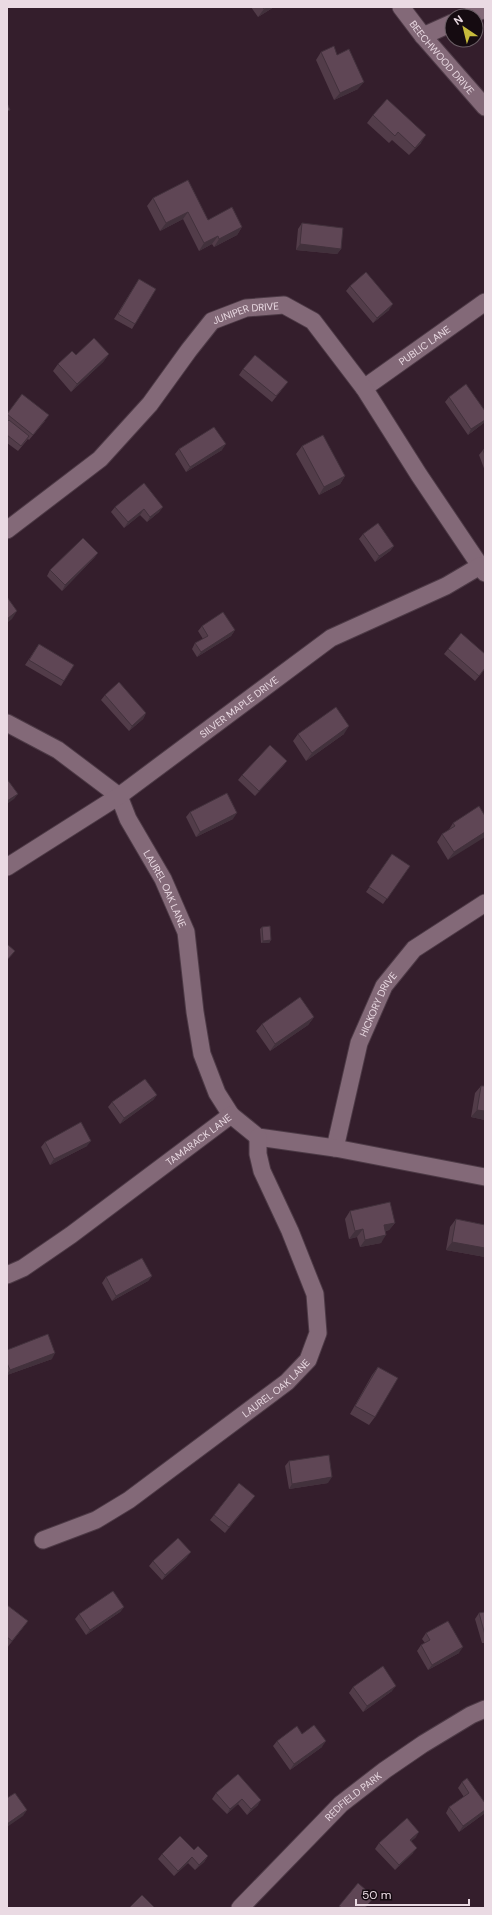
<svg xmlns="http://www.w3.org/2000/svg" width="492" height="1915" font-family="'DM Sans',sans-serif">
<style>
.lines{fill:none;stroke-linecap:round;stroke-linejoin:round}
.minor-casing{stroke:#4d3a46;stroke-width:19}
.minor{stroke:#836978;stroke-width:17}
.wall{fill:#523c49}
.shaded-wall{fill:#42313c}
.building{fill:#5f4655;stroke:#42313c}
.labels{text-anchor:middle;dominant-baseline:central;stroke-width:3;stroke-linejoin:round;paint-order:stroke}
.street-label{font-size:10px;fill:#eadae3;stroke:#150b11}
</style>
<rect width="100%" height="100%" fill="#341e2c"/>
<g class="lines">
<defs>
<g id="minor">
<path id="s1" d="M401,7L423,36L485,107"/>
<path d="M469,16L485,9"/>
<path d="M423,36L452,23"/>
<path id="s2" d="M364,388L485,302"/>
<path id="s3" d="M7,530L100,459L150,404L189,350L212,321L246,308L284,305L313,321L364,388L419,475L485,573"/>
<path id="s4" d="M7,723L58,750L119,796L128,819L163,879L186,932L195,1012L202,1054L217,1093L231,1115"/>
<path id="s5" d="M7,867L119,796L331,638L446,586L480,566"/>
<path id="s6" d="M335,1148L359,1043L384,986L414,949L485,903"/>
<path id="s7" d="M7,1275L23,1268L71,1235L231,1115L258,1137L335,1148L485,1177"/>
<path id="s8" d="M43,1540L96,1520L129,1500L287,1382L308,1360L318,1333L315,1294L290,1231L262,1171L258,1154V1137"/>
<path id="s9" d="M240,1908L341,1804L385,1770L423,1744L471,1715L485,1709"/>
</g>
</defs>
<use href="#minor" class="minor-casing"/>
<use href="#minor" class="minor"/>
</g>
<path class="wall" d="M251,7H274L258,17Z
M321,52L337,55L358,89L334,100L316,60Z
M373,115L421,143L409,155L392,140L389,143L367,123Z
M153,198L208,220L242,227L237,235L214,247L212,244L199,251L183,219L160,231L147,206Z
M302,223L341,249L337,254L296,250L298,229Z
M139,279L135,324L132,329L114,319Z
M350,286L389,310L373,323L346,291Z
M109,354L103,362L71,392L53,371L58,364Z
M243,369L284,387L272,402L239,375Z
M449,397L485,411V422L468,435L445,402Z
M7,413L45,421L29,440L28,439L18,451L7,443Z
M302,446L345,476L340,484L319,495L296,454Z
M179,449L222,450L186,472L175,454Z
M485,449V471L479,455L483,450Z
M115,507H163L159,512L147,522L140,515L124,528L111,512Z
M363,534L394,546L390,551L375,562L359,539Z
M98,553L94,558L62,591L47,576L50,570Z
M202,626L235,630L231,636L197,657L192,649L195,643L203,639L198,631Z
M39,644L64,681L61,686L25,665Z
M448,649L485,669L475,681L444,654Z
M105,695L146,713L143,719L129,731L101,700Z
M298,734H344L306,761L293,741Z
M287,761L283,766L255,796L238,780L242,775Z
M190,812L233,819L196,837L186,817Z
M485,816L448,860L437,842L442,834L448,831L453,823Z
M392,854L410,866L383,904L366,892Z
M262,927L271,940L269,943H261L260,929Z
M314,1017L308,1025L270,1051L256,1031L262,1024Z
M481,1086H485V1120L471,1117L475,1093Z
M157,1095L153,1100L120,1124L108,1107L112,1102Z
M45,1142L87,1146L50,1165L41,1147Z
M350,1211L395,1223L389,1230L386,1231L381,1243L360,1247L357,1237L349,1239L345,1219Z
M456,1219L485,1225V1257L446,1250L450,1227Z
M152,1276L148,1281L112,1301L102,1283L106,1277Z
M7,1350L52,1359L7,1375Z
M378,1367L375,1417L369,1425L350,1414L372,1375Z
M289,1461L328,1483L289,1489L285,1466Z
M251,1501L225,1533L210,1520L214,1515Z
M187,1557L162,1580L149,1566L153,1561Z
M7,1605L28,1621L7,1648Z
M124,1607L120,1612L86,1635L75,1619L79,1614Z
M485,1612V1643H482L475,1619L479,1613Z
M426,1633L459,1653L428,1670L417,1651L421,1645L425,1643L422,1639Z
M353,1687L392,1691L363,1712L349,1693Z
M302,1734L322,1747L290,1770L273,1746L277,1741Z
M238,1774L258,1805L247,1815L238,1804L227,1814L212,1799L216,1793Z
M462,1782L485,1803V1813L459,1832L446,1813L449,1807L464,1797L458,1788Z
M416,1837L411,1841L413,1853L395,1870L375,1849L379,1843Z
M194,1850L208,1856L204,1862L195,1870L188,1863L174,1876L158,1859L162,1854Z"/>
<path class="shaded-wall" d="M268,7H274L258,17L264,9Z
M364,82L358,89L334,100L340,93Z
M426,135L421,143L409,155L415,148Z
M188,212L183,219L160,231L166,223Z
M242,227L237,235L214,247L219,239Z
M218,236L212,244L199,251L204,243Z
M300,244L341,249L337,254L296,250Z
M393,304L389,310L373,323L377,318Z
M109,354L103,362L71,392L77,384Z
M485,420V422L468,435L471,429Z
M226,444L222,450L186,472L190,467Z
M345,476L340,484L319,495L324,487Z
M163,507L159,512L147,522L150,517Z
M144,509L140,515L124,528L128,522Z
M394,546L390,551L375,562L379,556Z
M98,553L94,558L62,591L65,585Z
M17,611L12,619L7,623V619Z
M235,630L231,636L197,657L201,652Z
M146,713L143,719L129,731L132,726Z
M349,726L344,734L306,761L312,753Z
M287,761L283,766L255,796L259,791Z
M18,794L14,799L7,804V801Z
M237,813L233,819L196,837L200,832Z
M485,832V837L448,860L454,852Z
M271,940L269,943H261L263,941Z
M314,1017L308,1025L270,1051L275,1044Z
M157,1095L153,1100L120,1124L124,1118Z
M477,1110L485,1111V1120L471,1117Z
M91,1141L87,1146L50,1165L54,1159Z
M395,1223L389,1230L379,1233L384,1225Z
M363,1229L357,1237L349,1239L355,1231Z
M386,1235L381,1243L360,1247L365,1240Z
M452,1242L485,1248V1257L446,1250Z
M152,1276L148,1281L112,1301L116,1296Z
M55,1353L52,1359L7,1375V1374L10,1370Z
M332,1477L328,1483L289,1489L292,1484Z
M255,1496L251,1501L225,1533L229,1527Z
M191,1552L187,1557L162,1580L165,1575Z
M124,1607L120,1612L86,1635L90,1630Z
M28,1621L22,1629L7,1648L12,1641Z
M463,1647L459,1653L428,1670L432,1665Z
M396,1686L392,1691L363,1712L367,1706Z
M326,1741L322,1747L290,1770L294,1764Z
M242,1799L238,1804L227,1814L230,1809Z
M261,1800L258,1805L247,1815L251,1809Z
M27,1810L23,1816L7,1827V1824Z
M485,1810V1813L459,1832L463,1826Z
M419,1832L416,1837L406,1846L410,1840Z
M417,1848L413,1853L395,1870L399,1865Z
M208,1856L204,1862L195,1870L199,1865Z
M192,1857L188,1863L174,1876L178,1871Z"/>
<path class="building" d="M262,7H268L264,9Z
M334,46L337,55L349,49L364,82L340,93L321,52Z
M387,99L426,135L415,148L398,132L395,136L373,115Z
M7,103L10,110L7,111Z
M188,180L208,220L232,207L242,227L219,239L218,236L204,243L188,212L166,223L153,198Z
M302,223L343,228L341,249L300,244Z
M366,272L393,304L377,318L350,286Z
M139,279L156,289L135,324L118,314Z
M94,338L109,354L77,384L58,364L72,351L76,355Z
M255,355L288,382L276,396L243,369Z
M466,384L485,411V420L471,429L449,397Z
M22,394L49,415L33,435L7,414Z
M9,420L29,436L21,446L7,435V422Z
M214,427L226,444L190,467L179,449Z
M323,435L345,476L324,487L302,446Z
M485,449V455L483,450Z
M144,483L163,507L150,517L144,509L128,522L115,507Z
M378,523L394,546L379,556L363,534Z
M83,538L98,553L65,585L50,570Z
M7,597L17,611L7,619Z
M223,612L235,630L201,652L195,643L208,636L202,626Z
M461,633L485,654V668L479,676L448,649Z
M39,644L74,665L64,681L29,660Z
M119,682L146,713L132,726L105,695Z
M336,707L349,726L312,753L298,734Z
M270,745L287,761L259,791L242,775Z
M7,779L18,794L7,801Z
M227,793L237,813L200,832L190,812Z
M479,806L485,816V832L454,852L442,834L455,826L453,823Z
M392,854L410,866L387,899L369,887Z
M270,926L271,940L263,941L262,927Z
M7,944L15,951L7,960Z
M300,997L314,1017L275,1044L262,1024Z
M145,1079L157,1095L124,1118L112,1102Z
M481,1086H485V1111L477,1110Z
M81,1122L91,1141L54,1159L45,1142Z
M390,1202L395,1223L384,1225L386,1235L365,1240L363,1229L355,1231L350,1211Z
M456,1219L485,1225V1248L452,1242Z
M142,1258L152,1276L116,1296L106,1277Z
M48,1334L55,1353L10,1370L7,1363V1350Z
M378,1367L398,1378L375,1417L355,1406Z
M329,1455L332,1477L292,1484L289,1461Z
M239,1483L255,1496L229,1527L214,1515Z
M178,1538L191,1552L165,1575L153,1561Z
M113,1591L124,1607L90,1630L79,1614Z
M7,1605L28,1621L12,1641L7,1637Z
M485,1612V1635L479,1613Z
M448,1621L463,1647L432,1665L421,1645L430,1640L426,1633Z
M383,1666L396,1686L367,1706L353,1687Z
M314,1725L326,1741L294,1764L277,1741L297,1726L302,1734Z
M238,1774L261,1800L251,1809L242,1799L230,1809L216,1793Z
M467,1778L485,1803V1810L463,1826L449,1807L469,1793L462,1782Z
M15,1793L27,1810L7,1824V1798Z
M407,1818L419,1832L410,1840L417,1848L399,1865L379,1843Z
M180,1836L194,1850L198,1846L208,1856L199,1865L192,1857L178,1871L162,1854Z
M358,1883L374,1897L365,1908H342L339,1906Z
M142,1895L155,1908H129Z"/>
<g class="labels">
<g class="street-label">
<text stroke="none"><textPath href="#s1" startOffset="65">BEECHWOOD DRIVE</textPath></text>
<text stroke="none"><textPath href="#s3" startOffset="330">JUNIPER DRIVE</textPath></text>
<text stroke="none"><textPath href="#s2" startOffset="74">PUBLIC LANE</textPath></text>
<text stroke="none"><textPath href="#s5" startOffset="282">SILVER MAPLE DRIVE</textPath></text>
<text stroke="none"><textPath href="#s4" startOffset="238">LAUREL OAK LANE</textPath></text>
<text stroke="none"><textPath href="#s6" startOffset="151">HICKORY DRIVE</textPath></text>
<text stroke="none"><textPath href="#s7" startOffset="235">TAMARACK LANE</textPath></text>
<text stroke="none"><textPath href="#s8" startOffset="280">LAUREL OAK LANE</textPath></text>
<text stroke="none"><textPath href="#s9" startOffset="159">REDFIELD PARK</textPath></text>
</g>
</g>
<rect width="492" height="1915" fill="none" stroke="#eadae3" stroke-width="16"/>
<g transform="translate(464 28) rotate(325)"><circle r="19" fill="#150b11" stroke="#6a5e65"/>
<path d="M0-3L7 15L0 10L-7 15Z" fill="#c7bb3c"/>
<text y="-6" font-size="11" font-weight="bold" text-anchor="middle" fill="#eadae3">N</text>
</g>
<path d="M356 1899v6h113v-6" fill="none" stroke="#eadae3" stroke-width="2"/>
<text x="362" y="1899" font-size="12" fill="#eadae3" stroke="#150b11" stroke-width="3" paint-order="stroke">50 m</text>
</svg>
